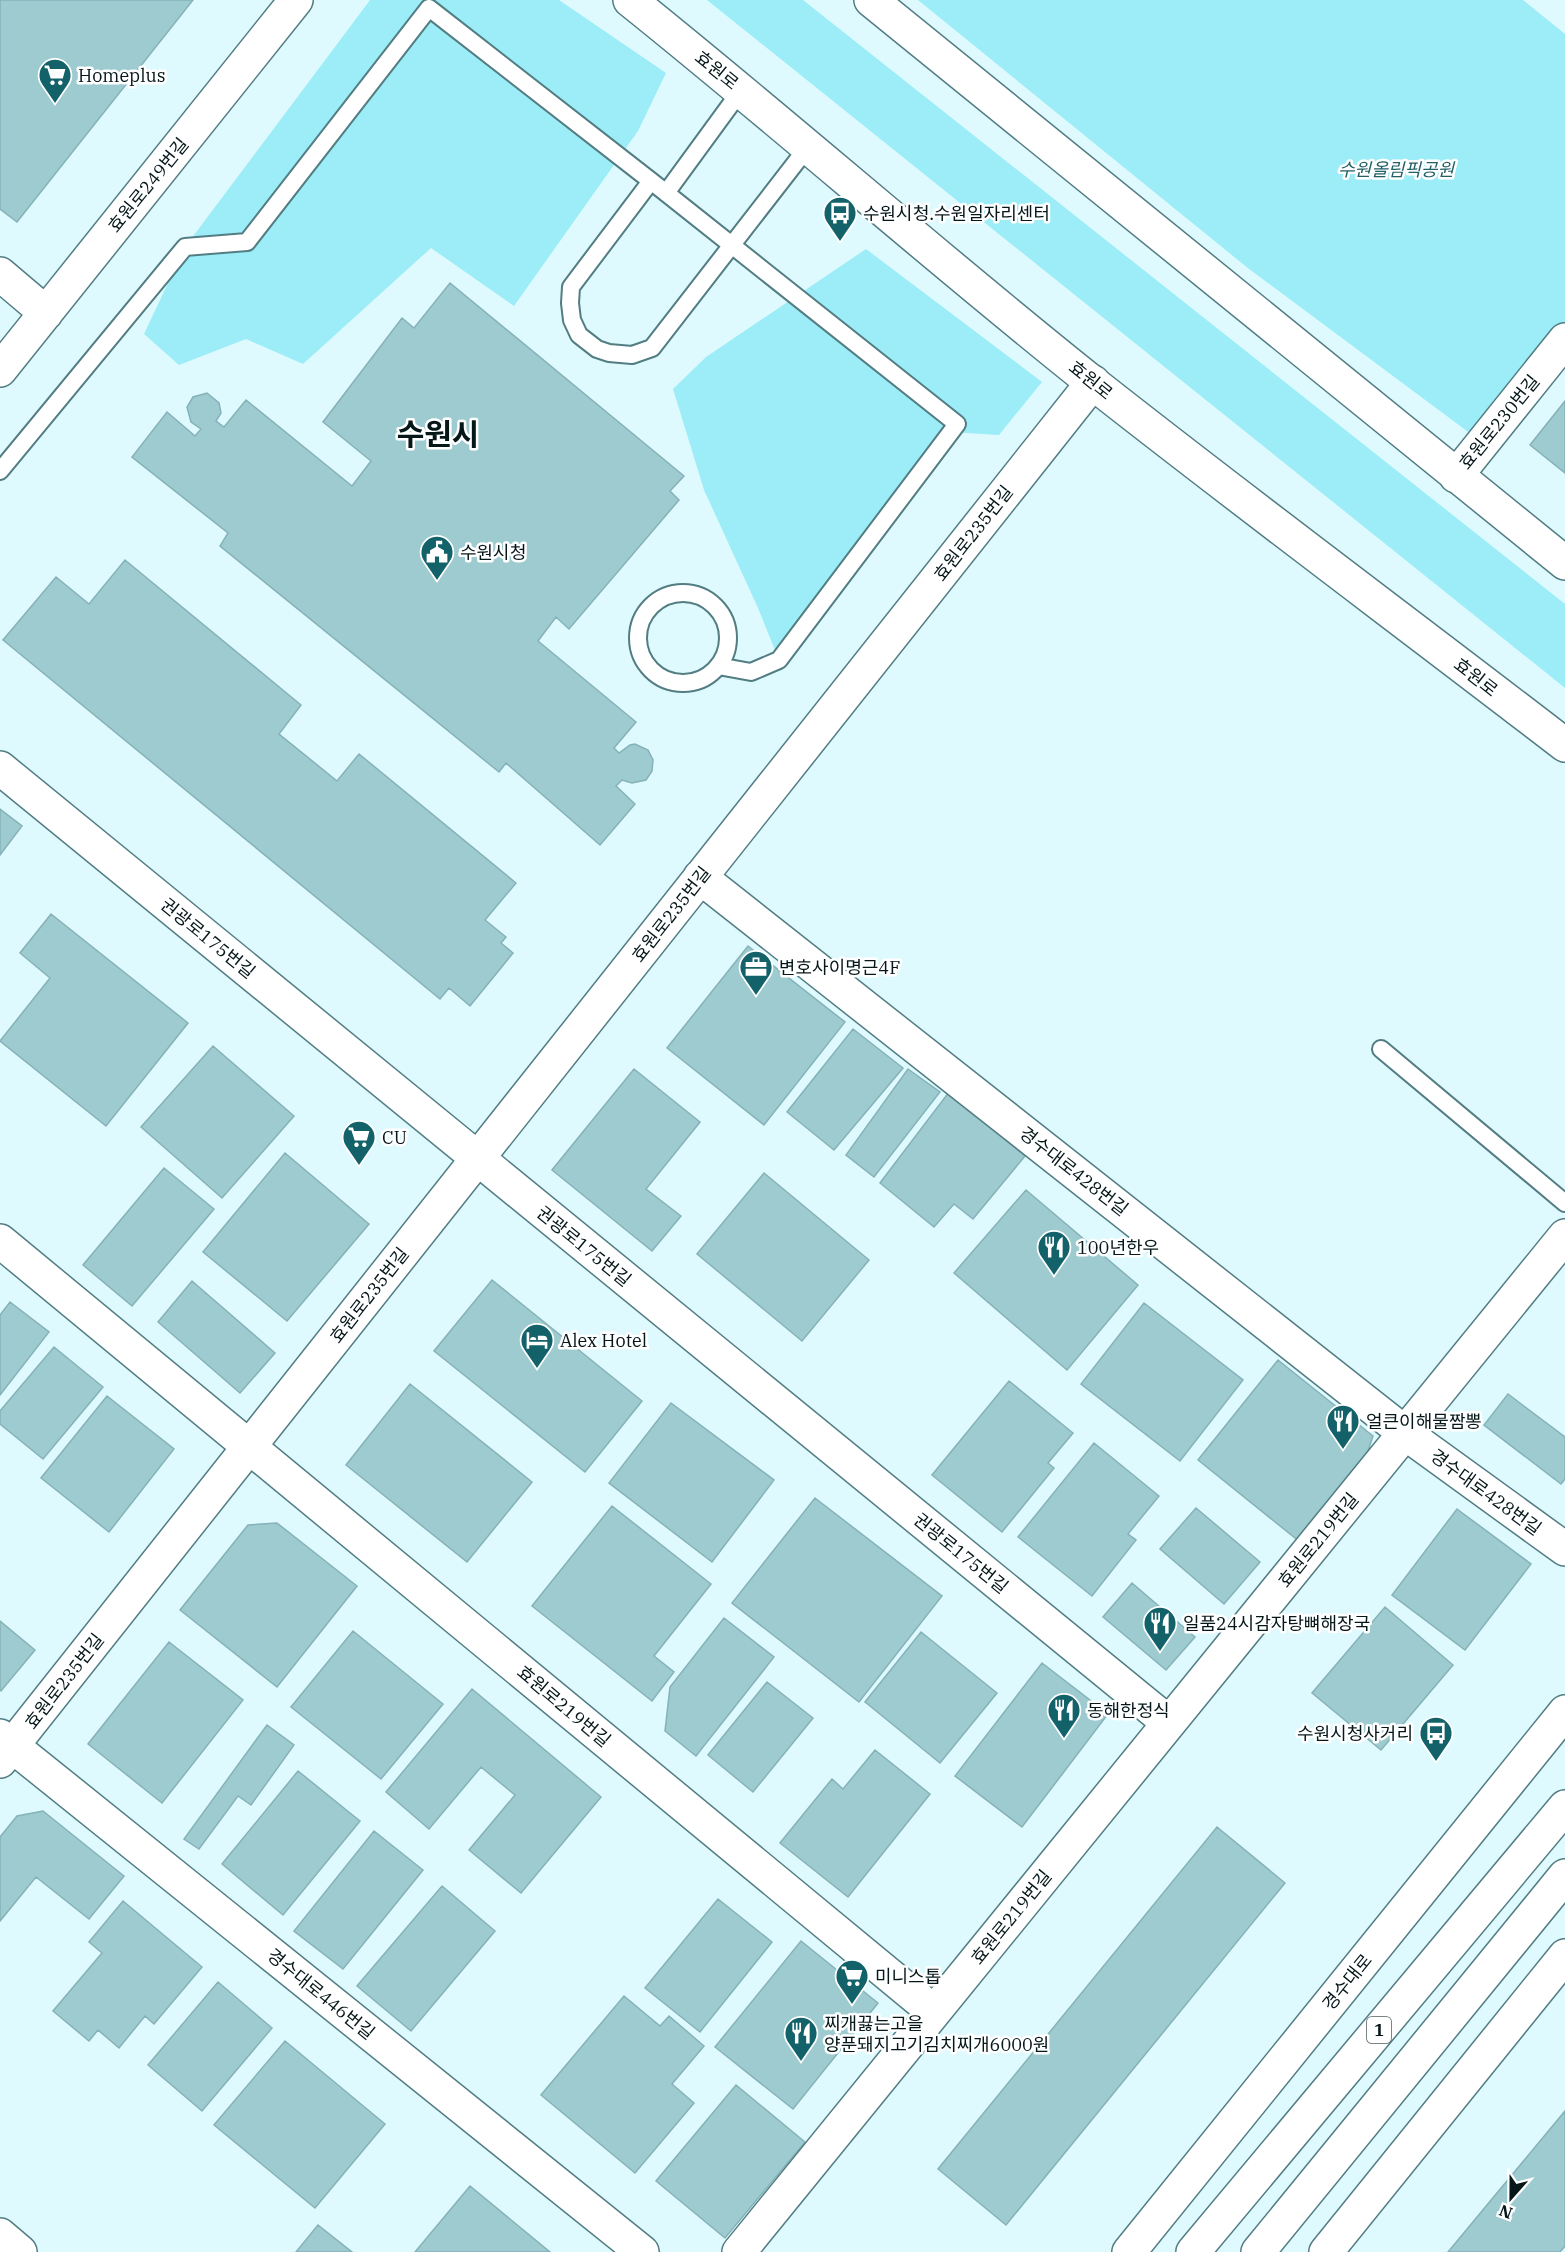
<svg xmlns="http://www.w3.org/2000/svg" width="1565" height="2252" font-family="'IBM Plex Serif','Noto Sans KR',serif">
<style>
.green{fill:#9cedf7}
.building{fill:#9dcbd0;stroke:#85b2b8;stroke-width:1.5}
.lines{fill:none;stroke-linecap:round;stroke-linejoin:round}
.lane-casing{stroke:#527d83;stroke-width:20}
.street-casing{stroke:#527d83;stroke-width:36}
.secondary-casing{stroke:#527d83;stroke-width:36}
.primary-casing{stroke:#527d83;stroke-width:36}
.lane{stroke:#fff;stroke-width:16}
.street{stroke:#fff;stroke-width:33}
.secondary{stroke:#fff;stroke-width:33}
.primary{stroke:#fff;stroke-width:33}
.labels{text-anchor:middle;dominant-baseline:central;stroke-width:5;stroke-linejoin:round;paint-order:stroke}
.shield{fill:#fff;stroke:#515d5f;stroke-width:1.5}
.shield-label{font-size:16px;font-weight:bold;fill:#06171a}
.street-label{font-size:18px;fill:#06171a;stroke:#fff}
.poi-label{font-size:18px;fill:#06171a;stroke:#fff;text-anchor:start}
.park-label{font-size:18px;font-style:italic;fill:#226067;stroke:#fff}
.town-label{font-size:30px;font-weight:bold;fill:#06171a;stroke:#fff}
</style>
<rect width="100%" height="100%" fill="#dffafe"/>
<path class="green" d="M370,0H559L666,73L638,131L514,306L431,248L303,364L246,339L179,365L144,334L185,247Z
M707,0H803L1565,604V688Z
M918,0H1523L1565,34V327L1479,440L1249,269Z
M866,249L1042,382L999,435L951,432L779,660L758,608L704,490L673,389L706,357Z"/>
<path class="building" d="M0,0H193L17,222L0,209Z
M450,283L684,476L670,491L679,500L569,629L556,617L538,641L636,722L614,748L619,753L630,745L635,744L648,750L653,760L652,771L646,780L632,783L622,780L616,786L635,804L600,845L506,763L499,772L220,546L228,533L132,457L167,412L195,436L201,429L191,422L187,407L193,397L207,393L219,403L221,413L216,421L224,427L246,400L352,486L371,461L323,422L402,318L414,328Z
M1565,401V473L1530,445Z
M125,560L301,705L279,734L337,781L359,754L516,883L485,920L506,937L501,943L513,953L470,1006L449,988L440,999L3,640L56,577L89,604Z
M0,809L22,826L0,855Z
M51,914L188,1023L106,1126L0,1041L50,978L20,953Z
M748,946L845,1022L764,1125L667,1048Z
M853,1029L903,1068L834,1150L787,1112Z
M213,1046L294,1116L222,1198L141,1127Z
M634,1069L700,1122L646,1189L681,1216L652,1251L552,1170Z
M908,1069L940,1092L874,1177L846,1155Z
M949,1092L1025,1156L973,1219L954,1204L934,1227L880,1183Z
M285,1153L369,1224L287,1321L203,1252Z
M164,1168L214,1209L132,1306L83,1265Z
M764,1173L869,1260L802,1341L697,1254Z
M1026,1190L1138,1285L1067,1370L954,1273Z
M492,1280L642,1401L585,1472L434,1351Z
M192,1281L275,1353L240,1393L158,1322Z
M10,1302L49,1332L0,1395V1315Z
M1144,1303L1243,1380L1180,1461L1081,1384Z
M54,1347L103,1387L43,1459L0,1424V1411Z
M1278,1360L1373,1436L1365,1460L1300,1542L1198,1460Z
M1009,1381L1073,1433L1048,1463L1054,1468L1002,1532L932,1475Z
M410,1384L532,1482L467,1562L346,1465Z
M1508,1394L1565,1437V1479L1561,1484L1484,1425Z
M107,1396L174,1449L109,1532L41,1478Z
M671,1403L774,1480L712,1562L609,1483Z
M1094,1443L1159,1496L1128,1534L1136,1540L1092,1596L1018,1537Z
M815,1498L942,1596L859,1702L732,1603Z
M612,1506L711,1584L654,1656L674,1672L652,1701L532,1606Z
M1196,1508L1260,1562L1224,1604L1160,1549Z
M1457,1509L1531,1564L1465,1650L1392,1595Z
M277,1523L357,1586L277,1687L180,1610L248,1525Z
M1132,1583L1195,1637L1166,1670L1103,1617Z
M1385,1607L1453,1665L1381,1750L1312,1693Z
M724,1618L774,1657L696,1756L665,1731L670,1687Z
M0,1621L35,1650L1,1691L0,1690Z
M353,1631L443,1704L381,1779L291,1707Z
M921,1632L997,1693L940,1763L865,1702Z
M169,1642L243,1700L162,1803L88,1744Z
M1042,1663L1108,1714L1022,1827L955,1776Z
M767,1682L813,1718L753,1792L708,1755Z
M472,1689L601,1797L521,1893L469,1850L515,1795L481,1767L429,1829L386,1792Z
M267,1725L294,1745L251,1805L238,1796L199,1849L184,1839Z
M875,1750L930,1794L848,1897L780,1843L832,1779L843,1789Z
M298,1771L360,1821L283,1915L222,1864Z
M43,1811L124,1876L89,1919L36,1877L0,1921V1837L17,1816Z
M1217,1827L1285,1883L1006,2225L938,2169Z
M374,1831L423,1870L343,1969L294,1931Z
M442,1886L495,1931L411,2031L357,1986Z
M718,1899L772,1942L700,2032L645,1988Z
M123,1901L202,1967L154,2024L145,2016L119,2048L98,2030L89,2041L53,2011L102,1953L89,1942Z
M801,1941L878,2003L793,2109L715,2047Z
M218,1982L272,2028L202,2111L148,2065Z
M624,1996L660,2026L669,2016L704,2046L672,2084L694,2103L635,2173L541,2095Z
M285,2041L385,2124L315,2208L214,2125Z
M736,2085L805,2142L725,2238L656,2181Z
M1565,2111V2246L1560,2252H1448Z
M470,2186L550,2252H415Z
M318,2225L352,2252H296Z"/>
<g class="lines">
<defs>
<path id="lane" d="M651,181L571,287L570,303L572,320L579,335L597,349L609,353L632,355L652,348L807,148
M666,193L742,89
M0,471L185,247L247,242L429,8L651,181L957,424L779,660L751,672L718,666
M638 638a45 45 0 1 1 90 0a45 45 0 1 1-90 0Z
M1381,1049L1565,1203"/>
<path id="street" d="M0,274L46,313
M0,370L296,0
M1456,476L1565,340
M0,768L1169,1723
M700,877L1405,1433L1565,1549
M0,1241L934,2012
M0,1736L642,2252
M0,1761L1093,382
M0,2235L20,2252
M739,2252L1565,1236"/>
<path id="secondary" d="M630,0C786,125 936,258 1093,383C1249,506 1408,624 1565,745
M871,0L1565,563"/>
<path id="primary" d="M1129,2252L1565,1712
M1193,2252L1565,1807
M1258,2252L1565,1876
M1326,2252L1565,1956"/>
</defs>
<use href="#lane" class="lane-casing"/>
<use href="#street" class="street-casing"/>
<use href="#secondary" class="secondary-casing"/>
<use href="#primary" class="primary-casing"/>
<use href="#lane" class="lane"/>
<use href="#street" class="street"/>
<use href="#secondary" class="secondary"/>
<use href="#primary" class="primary"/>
</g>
<defs>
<symbol id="supermarket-pin" viewBox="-11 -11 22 30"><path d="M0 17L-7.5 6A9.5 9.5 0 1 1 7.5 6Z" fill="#13626a" stroke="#fff"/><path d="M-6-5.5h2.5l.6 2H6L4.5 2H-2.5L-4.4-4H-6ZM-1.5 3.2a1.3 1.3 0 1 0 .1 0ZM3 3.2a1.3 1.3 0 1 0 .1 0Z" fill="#fff"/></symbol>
<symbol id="bus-pin" viewBox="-11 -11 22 30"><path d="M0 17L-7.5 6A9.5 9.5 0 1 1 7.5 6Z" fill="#13626a" stroke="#fff"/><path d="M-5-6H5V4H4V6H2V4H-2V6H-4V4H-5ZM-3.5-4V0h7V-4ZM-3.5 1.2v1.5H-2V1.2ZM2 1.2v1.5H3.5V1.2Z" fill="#fff"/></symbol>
<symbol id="civic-pin" viewBox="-11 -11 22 30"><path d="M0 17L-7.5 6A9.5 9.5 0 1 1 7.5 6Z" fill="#13626a" stroke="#fff"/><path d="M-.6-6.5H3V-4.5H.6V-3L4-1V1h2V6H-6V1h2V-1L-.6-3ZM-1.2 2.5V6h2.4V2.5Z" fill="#fff"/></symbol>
<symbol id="office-pin" viewBox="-11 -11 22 30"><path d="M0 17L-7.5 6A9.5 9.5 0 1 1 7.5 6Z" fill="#13626a" stroke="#fff"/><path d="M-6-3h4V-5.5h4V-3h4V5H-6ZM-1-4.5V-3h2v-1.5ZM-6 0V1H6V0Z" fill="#fff"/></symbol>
<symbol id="restaurant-pin" viewBox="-11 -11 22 30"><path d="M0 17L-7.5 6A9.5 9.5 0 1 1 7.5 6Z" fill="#13626a" stroke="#fff"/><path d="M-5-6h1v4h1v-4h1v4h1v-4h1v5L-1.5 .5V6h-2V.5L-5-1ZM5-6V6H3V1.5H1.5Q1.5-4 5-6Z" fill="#fff"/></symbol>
<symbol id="hotel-pin" viewBox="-11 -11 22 30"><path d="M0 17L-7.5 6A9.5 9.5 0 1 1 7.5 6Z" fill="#13626a" stroke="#fff"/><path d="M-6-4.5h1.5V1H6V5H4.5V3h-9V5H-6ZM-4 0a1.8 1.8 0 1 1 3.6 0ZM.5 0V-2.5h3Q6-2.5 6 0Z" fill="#fff"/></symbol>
</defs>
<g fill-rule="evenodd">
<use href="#supermarket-pin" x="36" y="56" width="38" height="52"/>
<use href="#bus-pin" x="821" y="194" width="38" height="52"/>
<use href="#civic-pin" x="418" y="533" width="38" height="52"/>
<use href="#office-pin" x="737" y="948" width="38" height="52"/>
<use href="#supermarket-pin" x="340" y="1118" width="38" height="52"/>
<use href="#restaurant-pin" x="1035" y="1228" width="38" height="52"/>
<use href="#hotel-pin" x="518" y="1321" width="38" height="52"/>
<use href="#restaurant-pin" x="1324" y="1402" width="38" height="52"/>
<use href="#restaurant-pin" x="1141" y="1604" width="38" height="52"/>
<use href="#restaurant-pin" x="1045" y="1691" width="38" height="52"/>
<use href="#bus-pin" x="1417" y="1714" width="38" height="52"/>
<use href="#supermarket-pin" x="833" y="1957" width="38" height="52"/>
<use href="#restaurant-pin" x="782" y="2014" width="38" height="52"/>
</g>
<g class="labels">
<rect class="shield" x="1367" y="2017" width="24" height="26" rx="4.5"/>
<g class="shield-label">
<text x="1379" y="2030">1</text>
</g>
<g class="street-label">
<text transform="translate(717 70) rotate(39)">효원로</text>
<text transform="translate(148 185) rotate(-51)">효원로249번길</text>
<text transform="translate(1091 380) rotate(39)">효원로</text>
<text transform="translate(1499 422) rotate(-51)">효원로230번길</text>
<text transform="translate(973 533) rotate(-52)">효원로235번길</text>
<text transform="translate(1476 677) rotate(38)">효원로</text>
<text transform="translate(671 914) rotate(-52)">효원로235번길</text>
<text transform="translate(208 938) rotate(39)">권광로175번길</text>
<text transform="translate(1074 1171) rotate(38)">경수대로428번길</text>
<text transform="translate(584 1246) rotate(39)">권광로175번길</text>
<text transform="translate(369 1295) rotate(-52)">효원로235번길</text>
<text transform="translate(1486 1492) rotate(36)">경수대로428번길</text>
<text transform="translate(1318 1540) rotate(-51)">효원로219번길</text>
<text transform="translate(961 1553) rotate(39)">권광로175번길</text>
<text transform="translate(64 1681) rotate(-52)">효원로235번길</text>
<text transform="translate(564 1706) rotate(40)">효원로219번길</text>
<text transform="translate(1011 1917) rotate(-51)">효원로219번길</text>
<text transform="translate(1347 1982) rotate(-51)">경수대로</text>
<text transform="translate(321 1994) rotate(39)">경수대로446번길</text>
</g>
<g class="poi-label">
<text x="78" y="75">Homeplus</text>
<text x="863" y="213">수원시청.수원일자리센터</text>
<text x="460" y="552">수원시청</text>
<text x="779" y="967">변호사이명근4F</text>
<text x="382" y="1137">CU</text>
<text x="1077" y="1247">100년한우</text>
<text x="560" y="1340">Alex Hotel</text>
<text x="1366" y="1421">얼큰이해물짬뽕</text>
<text x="1183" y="1623">일품24시감자탕뼈해장국</text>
<text x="1087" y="1710">동해한정식</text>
<text x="1413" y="1733" text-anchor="end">수원시청사거리</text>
<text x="875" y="1976">미니스톱</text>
<text x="824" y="2023">찌개끓는고을<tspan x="824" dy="21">양푼돼지고기김치찌개6000원</tspan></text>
</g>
<g class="park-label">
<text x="1396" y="169">수원올림픽공원</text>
</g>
<g class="town-label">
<text x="438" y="433">수원시</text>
</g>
</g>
<g transform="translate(1511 2198) rotate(201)" stroke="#ffffff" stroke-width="4.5" paint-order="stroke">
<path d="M0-4.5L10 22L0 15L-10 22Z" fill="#06171a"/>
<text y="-9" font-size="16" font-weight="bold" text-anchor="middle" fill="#06171a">N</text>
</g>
</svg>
